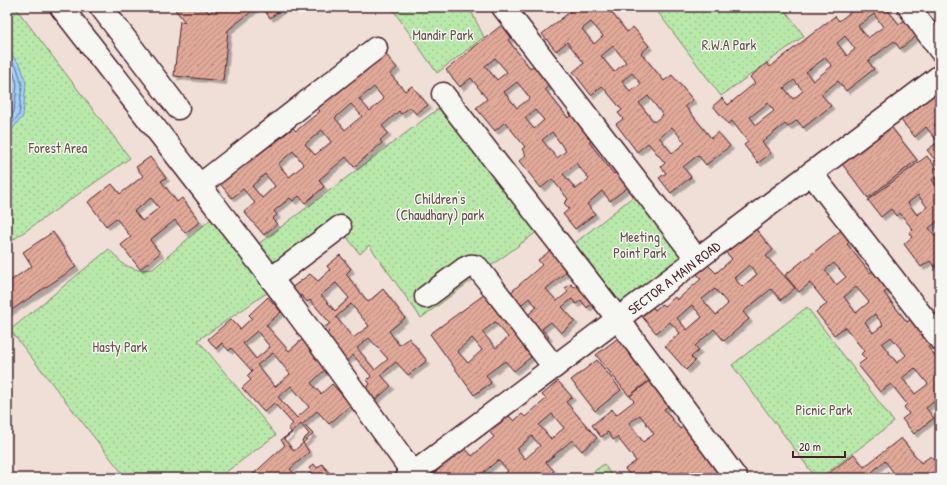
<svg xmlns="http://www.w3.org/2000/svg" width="947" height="485" font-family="'Patrick Hand',sans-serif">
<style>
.park{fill:url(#park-dots);stroke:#81846a}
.water{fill:url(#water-ripples);stroke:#7b8aa8}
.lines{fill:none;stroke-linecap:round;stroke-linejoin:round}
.shore{stroke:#6b677e;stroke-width:1}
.building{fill:url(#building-hatch);stroke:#4a1f2b;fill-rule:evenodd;filter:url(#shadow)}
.minor-casing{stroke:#4a1f2b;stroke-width:25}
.minor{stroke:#f6f6f2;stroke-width:22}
.labels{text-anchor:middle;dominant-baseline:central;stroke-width:3;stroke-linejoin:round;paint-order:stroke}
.park-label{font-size:14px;fill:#66524b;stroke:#f6f6f2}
.street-label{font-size:14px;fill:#4a1f2b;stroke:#f6f6f2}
</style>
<defs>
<pattern id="park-dots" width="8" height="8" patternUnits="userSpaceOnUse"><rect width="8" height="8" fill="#b8e9aa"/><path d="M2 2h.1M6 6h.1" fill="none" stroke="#a0c792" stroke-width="1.8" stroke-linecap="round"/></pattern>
<pattern id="water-ripples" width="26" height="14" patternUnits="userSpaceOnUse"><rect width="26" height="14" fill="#9cd2fb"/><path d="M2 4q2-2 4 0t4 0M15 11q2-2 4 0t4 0" fill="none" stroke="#88b4d7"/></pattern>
<pattern id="building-hatch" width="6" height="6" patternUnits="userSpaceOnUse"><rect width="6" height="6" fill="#e0a998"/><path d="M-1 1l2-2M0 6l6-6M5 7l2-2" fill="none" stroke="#b8897c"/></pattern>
<filter id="shadow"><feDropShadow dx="3.5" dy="3.5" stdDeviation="0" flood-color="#0004"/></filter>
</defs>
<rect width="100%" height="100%" fill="#efdfd7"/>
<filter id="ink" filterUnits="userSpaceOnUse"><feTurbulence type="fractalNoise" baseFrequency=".025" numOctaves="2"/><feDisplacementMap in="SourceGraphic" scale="8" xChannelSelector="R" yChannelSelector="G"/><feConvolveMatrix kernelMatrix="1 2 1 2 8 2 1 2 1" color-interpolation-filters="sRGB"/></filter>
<g filter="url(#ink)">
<path class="park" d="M7,7H15L130,158L7,244Z
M391,7H472V12L473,15L484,37L437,73Z
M654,7H783L804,36L721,96Z
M455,96L550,222L421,318L369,245L360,254L346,236L285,281L257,245Z
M649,184L700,249L624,308L575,243Z
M219,212L277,286L198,340L276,435L218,478H126L10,330L109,249L124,265L138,270L153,269Z
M807,307L894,422L820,478H816L732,365Z
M604,464L613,478H585Z"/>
<path class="water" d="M7,49L21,66L26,83L23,116L7,136Z"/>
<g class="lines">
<path class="shore" d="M7,55L17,68L22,84L19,115L7,129
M7,63L13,71L17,84L14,112L7,121"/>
</g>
<path class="building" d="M173,7H204L209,13L216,7H257L228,30L223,81L174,76L180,21L185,22Z
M262,7H285L270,18Z
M576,7H607L627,32L633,27L649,46L641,53L664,81L672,75L693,100L685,106L711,138L718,132L730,146L706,165L698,155L683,167L691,177L671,193L659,178L666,173L661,167L665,163L648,143L637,152L616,124L623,119L618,113L622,110L602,86L591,95L573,72L584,63L567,42L556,51L542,34ZM591,22L603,36L594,44L582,29ZM613,46L626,62L614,72L601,56ZM632,73L641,84L630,92L622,81ZM648,96L663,115L654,122L639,103ZM672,127L685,143L672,153L659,137Z
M857,7H885L899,24L911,16L923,31L900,49L894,41L868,61L874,69L846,91L838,81L821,94L831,106L803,128L797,120L788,127L785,124L762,142L771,153L758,163L744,145L748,142L732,121L728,124L713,106L722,98L728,105L755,83L750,77L767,63L770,67L835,16L839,21ZM874,14L883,27L868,38L858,26ZM845,36L855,49L847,56L837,43ZM825,58L832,66L813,81L806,72ZM794,80L803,91L793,99L784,88ZM768,103L774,111L756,125L750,117Z
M504,23L514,35L508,40L530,68L537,63L552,83L545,89L568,118L576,111L596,137L589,142L614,174L621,168L633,183L610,201L602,191L587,204L595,214L575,229L563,214L569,209L564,203L568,199L552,179L541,188L519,161L526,155L522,149L525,147L505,122L495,131L476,108L487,99L471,78L460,87L446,70ZM495,58L507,72L497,80L485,66ZM517,82L530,98L517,108L504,92ZM535,110L544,120L534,129L525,118ZM552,132L566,151L557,158L542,140ZM576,163L589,179L576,189L563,174Z
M382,50L397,68L390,74L405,91L412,86L428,105L416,114L410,107L401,114L399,111L382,126L388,133L380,140L382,143L354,167L346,157L319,180L324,187L305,203L299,196L293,201L290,198L274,211L277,215L272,219L277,224L264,235L244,212L255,203L243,189L232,198L216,179L267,142L271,146L293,128L296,131L320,111L313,103ZM374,87L384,99L370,111L359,99ZM351,104L362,116L345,130L335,118ZM322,130L331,142L315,155L305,144ZM293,151L304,165L289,177L278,164ZM265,174L275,186L262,198L252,186Z
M940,89V120L934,125L940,131V166L927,150L938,142L926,127L915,137L899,118L923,98L926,101Z
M888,123L917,160L868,198L839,160Z
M927,156L940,173L932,180L940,190V219L929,228L940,242V268L939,267L937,269L930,261L921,267L904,244L912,237L909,233L913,230L900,213L896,216L891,209L881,217L868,200ZM918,195L927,207L917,215L908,203Z
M150,157L166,178L161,181L177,202L182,198L200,222L185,233L175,220L150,240L160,253L140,269L121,245L131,237L116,218L106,226L88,202L112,184L120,194L143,176L136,167ZM151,198L159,208L142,221L134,211Z
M750,222L773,250L766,256L795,288L781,300L771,289L743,312L749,319L724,341L714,329L695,346L699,350L691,357L695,361L686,370L665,346L680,333L670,322L656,333L639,313L650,304L655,310L662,304L664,306L675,297L677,300L701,279L697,274L708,265L716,273L732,259L721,247ZM749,265L757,274L742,287L734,278ZM715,289L728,304L716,315L702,299ZM692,305L702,317L687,330L677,318Z
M844,228L853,239L847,244L870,273L876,268L892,287L884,293L907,322L915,316L935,341L928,347L940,362V397L926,408L934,418L914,434L902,419L909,414L904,407L907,404L891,384L880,392L858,365L866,359L861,354L864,351L845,327L834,335L816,312L827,304L810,283L799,292L785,275ZM834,263L846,277L836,285L825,270ZM856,287L869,302L856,313L844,297ZM875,314L883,325L873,333L865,322ZM891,337L906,355L897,363L882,344ZM915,368L928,384L915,394L902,378Z
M53,232L76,267L7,313V277L10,281L32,266L23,252Z
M558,243L566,254L559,261L566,272L546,289L557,301L568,292L565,288L571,284L574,287L579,284L593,303L587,308L581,300L576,304L572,299L562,307L575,321L561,333L551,322L542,329L549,337L543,341L540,339L537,341L503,299L542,265L538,260L545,255ZM529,298L537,307L522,320L514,311Z
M340,255L351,269L346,274L368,302L383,289L405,318L389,331L399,345L409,338L427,361L408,375L396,362L381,375L391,386L373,402L363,391L370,384L367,380L371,376L353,355L343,364L321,339L329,332L325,327L330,323L310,300L307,302L301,295L295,300L287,291L310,274L318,281L330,270L327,266ZM336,283L349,298L335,311L321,295ZM351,304L369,326L353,338L336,317ZM369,338L388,359L375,370L357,348Z
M485,294L531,357L514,371L505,361L486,375L491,383L474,395L430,334Z
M268,297L281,312L266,325L289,351L305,337L330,365L311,383L321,394L332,384L351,405L329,424L317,411L303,424L313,434L294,451L284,439L292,433L288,428L293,424L274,403L264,412L242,388L251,380L247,376L252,371L231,348L229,351L222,343L216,349L208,339L231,319L240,329L252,318L249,315ZM257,331L270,347L256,359L243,343ZM273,353L290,374L275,387L257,365ZM291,386L309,407L297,418L278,397Z
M495,322L508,337L496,348L482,332Z
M472,338L482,350L468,363L457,351Z
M618,338L651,379L629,396L596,355Z
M597,360L621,390L595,411L571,380Z
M651,380L670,405L664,409L680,429L686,424L727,478H687L683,472L675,478H632L625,469L636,461L617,437L613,440L608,432L601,437L592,425L612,409L616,415L634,401L630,396ZM640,415L654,434L643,442L629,423Z
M558,381L572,397L566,402L597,438L582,451L572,440L546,462L554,471L546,478H500L508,471L498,460L477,478H429L464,447L472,456L494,437L487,429L506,413L514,421L522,414L525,417L546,399L542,395ZM552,414L564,428L551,439L539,425ZM532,436L540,446L525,459L517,449Z
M301,424L309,434L302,441L309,452L290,469L298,478H249L285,445L281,440L288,435Z
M901,438L921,463L931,456L940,468V478H893L896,476L885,461L871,473L875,478H826L825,476L854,454L864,467Z
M314,464L317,468L322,464L333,478H304L312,472L309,468Z"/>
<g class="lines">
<defs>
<g id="minor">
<path d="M61,7C137,105 214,203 289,302C331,358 372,416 413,473"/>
<path d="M101,7L178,108"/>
<path d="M503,7L697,259"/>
<path d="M909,7L940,50"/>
<path d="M443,94L618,319L736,478"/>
<path d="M811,173L940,339"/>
<path d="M200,185L376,48"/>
<path d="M271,279L340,227"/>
<path d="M426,297L464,269C469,266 472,264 478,268L554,367"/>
<path id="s1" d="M407,478L940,76"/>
</g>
</defs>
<use href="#minor" class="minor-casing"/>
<use href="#minor" class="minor"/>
</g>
</g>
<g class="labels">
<g class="park-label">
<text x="443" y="34">Mandir Park</text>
<text x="729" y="44">R.W.A Park</text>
<text x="58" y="147">Forest Area</text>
<text x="440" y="198">Children's<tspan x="440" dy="16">(Chaudhary) park</tspan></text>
<text x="640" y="236">Meeting<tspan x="640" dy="16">Point Park</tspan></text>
<text x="120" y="346">Hasty Park</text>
<text x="824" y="409">Picnic Park</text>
</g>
<g class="street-label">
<text stroke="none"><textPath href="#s1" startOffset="334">SECTOR A MAIN ROAD</textPath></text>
</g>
</g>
<rect width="947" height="485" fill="none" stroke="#f6f6f2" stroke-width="24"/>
<rect x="12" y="12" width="923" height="461" fill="none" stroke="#4a1f2b" stroke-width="1.5" filter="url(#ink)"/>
<path d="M793 451v6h52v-6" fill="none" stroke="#4a1f2b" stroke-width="2"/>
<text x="799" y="451" font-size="12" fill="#4a1f2b" stroke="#f6f6f2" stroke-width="3" paint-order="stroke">20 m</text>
</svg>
